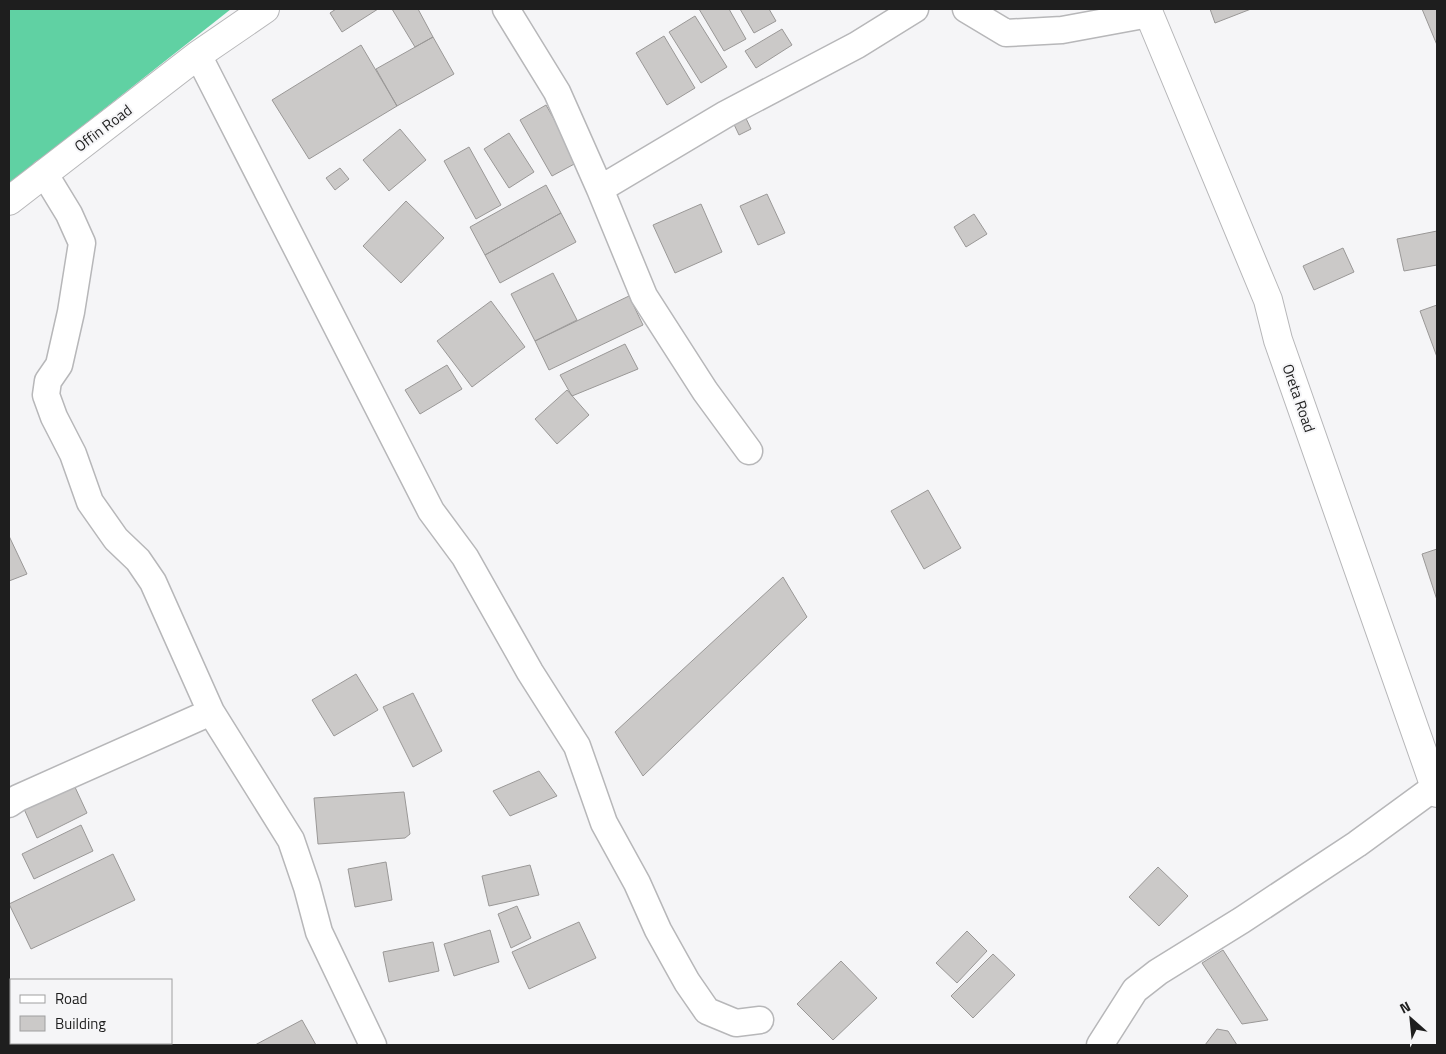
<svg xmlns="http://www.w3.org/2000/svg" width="1446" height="1054" font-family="'Titillium Web',sans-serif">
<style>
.forest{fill:#60d1a3}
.building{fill:#cbc9c8;stroke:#9a9897}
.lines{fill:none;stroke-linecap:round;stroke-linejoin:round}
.street-casing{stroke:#b7b7b9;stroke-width:29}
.secondary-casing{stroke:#b7b7b9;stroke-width:30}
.street{stroke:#fff;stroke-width:26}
.secondary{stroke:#fff;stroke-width:28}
.labels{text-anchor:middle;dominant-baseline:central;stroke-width:4;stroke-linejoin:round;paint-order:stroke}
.street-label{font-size:15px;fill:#1e1e1e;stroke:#f5f5f7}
</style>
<rect width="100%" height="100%" fill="#f5f5f7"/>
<path class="forest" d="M9,9H231L9,184Z"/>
<path class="building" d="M336,9H378L342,32L330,13Z
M392,9H418L433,37L415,47Z
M699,9H729L746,39L724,51Z
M740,9H769L776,21L754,33Z
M1210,9H1251L1215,23Z
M1422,9H1437V45Z
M695,16L727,67L701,83L669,32Z
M782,29L792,45L756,68L745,51Z
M664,36L695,88L667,105L636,53Z
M433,37L454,74L397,106L376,69Z
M361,45L397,106L309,159L272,100Z
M546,105L578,162L552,176L520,120Z
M743,112L751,129L739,135L731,118Z
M400,129L426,160L389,191L363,160Z
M509,133L534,172L509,188L484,149Z
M469,147L501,205L476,219L444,161Z
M340,168L349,179L335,190L326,178Z
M546,185L561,213L485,255L470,227Z
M767,194L785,233L758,245L740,206Z
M406,201L444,238L401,283L363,246Z
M701,204L722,252L675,273L653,225Z
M561,213L576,242L500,283L485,255Z
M974,214L987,234L966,247L954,227Z
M1437,231V265L1404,271L1397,239Z
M1343,248L1354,272L1314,290L1303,266Z
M553,273L577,320L535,341L511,294Z
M629,296L643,325L549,370L535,341Z
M491,301L525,347L472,387L437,341Z
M1437,305V357L1420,311Z
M625,344L638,369L572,396L560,375Z
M447,365L462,389L420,414L405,390Z
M567,390L589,415L557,444L535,419Z
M928,490L961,548L924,569L891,511Z
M9,536L27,574L9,581Z
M1437,549V600L1422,554Z
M783,577L807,617L643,776L615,732Z
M356,674L378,710L334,736L312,700Z
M413,693L442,751L413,767L383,707Z
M539,771L557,796L510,816L493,791Z
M74,785L87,813L37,838L24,809Z
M404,792L410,834L405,838L318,844L314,798Z
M81,825L93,851L34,879L22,854Z
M113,854L135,900L31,949L9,904Z
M386,862L392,900L355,907L348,869Z
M530,865L539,895L489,906L482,876Z
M1158,867L1188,896L1159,926L1129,897Z
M517,906L531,938L511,948L498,914Z
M579,922L596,958L529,989L512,952Z
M490,930L499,962L454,976L444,944Z
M967,931L987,951L957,983L936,963Z
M433,942L439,971L389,982L383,952Z
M1223,950L1268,1020L1242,1024L1202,963Z
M993,954L1015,975L973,1018L951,996Z
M841,961L877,998L833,1040L797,1004Z
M302,1020L316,1045H255Z
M1217,1029L1228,1031L1237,1045H1205Z
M11,1036V1043H27L28,1045H9V1037Z"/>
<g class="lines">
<defs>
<path id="street" d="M506,9L557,92L600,189L644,296L705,391L749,451
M966,9L1006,33L1062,30L1149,14
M198,55L431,511L465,557L530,672L577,746L604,823L637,883L658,930L687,982L707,1011L736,1023L760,1020
M44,173L69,214L82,243L71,312L59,365L48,381L46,395L54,417L73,454L90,502L116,539L138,560L153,582L211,712L291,840L307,887L319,932L373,1045
M600,189L726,114L857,45L915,9
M9,804L18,798L211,712
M1100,1045L1135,990L1158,972L1242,920L1357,844L1435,787"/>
<path id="secondary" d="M1147,9L1268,300L1278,340L1437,793
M9,201L198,55L265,9"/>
</defs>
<use href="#street" class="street-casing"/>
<use href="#secondary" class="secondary-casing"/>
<use href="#street" class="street"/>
<use href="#secondary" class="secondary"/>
</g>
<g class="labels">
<g class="street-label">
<text transform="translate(103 128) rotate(-37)">Offin Road</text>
<text transform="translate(1299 398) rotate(71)">Oreta Road</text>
</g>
</g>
<rect width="1446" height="1054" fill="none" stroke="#1e1e1e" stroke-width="20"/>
<rect x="10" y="979" width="162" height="65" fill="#f5f5f7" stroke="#9f9fa0"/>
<rect x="20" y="995" width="25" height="8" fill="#ffffff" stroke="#9f9fa0"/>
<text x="55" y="1004" font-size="15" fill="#1e1e1e">Road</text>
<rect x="20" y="1016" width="25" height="15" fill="#cbc9c8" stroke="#9f9fa0"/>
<text x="55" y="1029" font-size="15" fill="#1e1e1e">Building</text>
<g transform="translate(1411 1019) rotate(333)" stroke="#f5f5f7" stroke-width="4" paint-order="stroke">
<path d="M0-4L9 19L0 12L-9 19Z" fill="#1e1e1e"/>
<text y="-8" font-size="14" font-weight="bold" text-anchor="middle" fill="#1e1e1e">N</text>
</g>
</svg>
